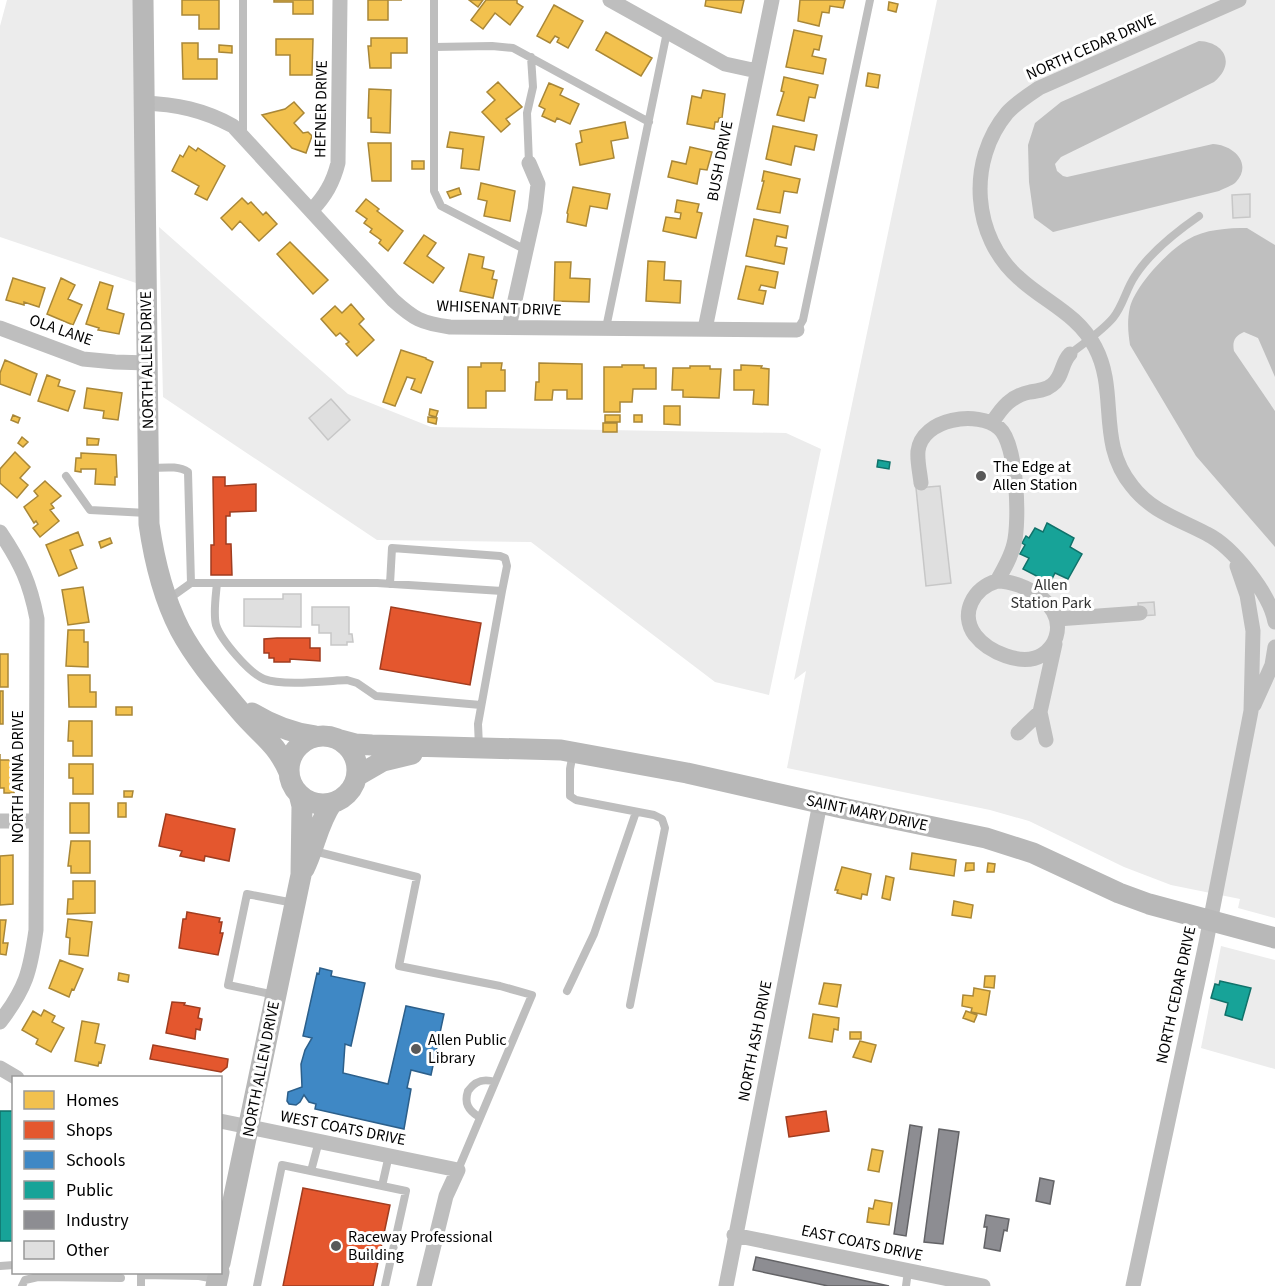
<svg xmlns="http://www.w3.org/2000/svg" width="1275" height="1286" font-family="'Source Sans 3',sans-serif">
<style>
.green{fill:#ececec}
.water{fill:#bfbfbf}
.homes{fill:#f2c14e;stroke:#a98737;stroke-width:1.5}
.shops{fill:#e4572e;stroke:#a03d20;stroke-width:1.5}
.schools{fill:#3f88c5;stroke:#2c5f8a;stroke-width:1.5}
.public{fill:#17a398;stroke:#10726a;stroke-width:1.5}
.industry{fill:#8d8d92;stroke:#636366;stroke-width:1.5}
.building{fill:#dfdfdf;stroke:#c7c7c7;stroke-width:1.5}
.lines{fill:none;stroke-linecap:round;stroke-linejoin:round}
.lane{stroke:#bebebe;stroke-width:8}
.street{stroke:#bebebe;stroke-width:15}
.secondary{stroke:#b8b8b8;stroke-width:21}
.poi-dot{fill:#595959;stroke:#fff;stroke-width:2}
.labels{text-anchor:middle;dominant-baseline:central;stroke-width:6;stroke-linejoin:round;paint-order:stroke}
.street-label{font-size:16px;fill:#000;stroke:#fff}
.poi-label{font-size:16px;fill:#000;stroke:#fff;text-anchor:start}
.park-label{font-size:16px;fill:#333;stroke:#fff}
</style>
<rect width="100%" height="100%" fill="#fff"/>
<path class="green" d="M7,0H135L136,283L0,237V26Z
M937,0H1275V918L1238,908L1240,899L1171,885L1124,867L1029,821L990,810L787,768L806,671L794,680Z
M159,227L348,394L431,427L786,433L821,449L769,695L715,682L531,542L377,540L163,397Z
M1221,946L1275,960V1069L1201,1048Z"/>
<path class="water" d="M1199,41C1225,42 1236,64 1214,82L1061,157L1055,164L1057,171L1063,176L1067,177L1213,144C1233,145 1253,163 1236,182C1232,186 1224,188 1219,191L1053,232L1034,218L1029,182L1028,145L1035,123L1061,102Z
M1247,228L1275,245V377L1258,338L1244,332C1235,336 1232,341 1234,351L1275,411V547L1196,456L1130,345C1128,332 1127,320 1130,307C1136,285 1168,251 1187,240C1205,229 1228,228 1247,228Z"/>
<path class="homes" d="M182,0H219V29H199V15H182Z
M274,0H313V14H293V2H274Z
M368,0H402H388V20H368Z
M469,0H483L478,7Z
M486,0H517V3L523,7L510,25L495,13L483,29L471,20Z
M706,0H744L741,13L705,6Z
M800,0H845L843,8L830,6L829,13L822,12L819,26L798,21Z
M889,2L898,4L896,12L888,10Z
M554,5L583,21L568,48L557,42L559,38L555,36L550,43L537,36Z
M794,30L822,36L819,50L814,49L812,56L826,59L823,74L786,67Z
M606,32L652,58L641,76L596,50Z
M371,38H407V53H391V68H370L368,46H371Z
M276,39H313L312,75H290V55H276Z
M182,43H198V59H217V79H183Z
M219,45L232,46V53L219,52Z
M868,73L880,75L878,88L866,86Z
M784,77L818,85L815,98L809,97L804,121L777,115L784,92L781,91Z
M498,82L522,107L506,119L510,124L501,132L482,112L495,100L487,92Z
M549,83L563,89L560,95L579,104L570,124L557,118L555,122L542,116L545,109L539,106Z
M369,89L391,90L390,133L371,132V118H368Z
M703,90L725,94L722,118H719L718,122H715L714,129L687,124L692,96L701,98Z
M294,102L304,113L294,123L303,133L308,132L312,136L306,153L292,148L262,115L285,109Z
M625,122L628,138L611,141L614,158L580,165L576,144L582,142L580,131Z
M773,126L817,135L814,150L795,146L791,165L766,159Z
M450,132L484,137L479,170L461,168L463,149L447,147Z
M368,143H391V181H372Z
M189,146L196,151L198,148L225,166L207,200L195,194L199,186L172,171L180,155L183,157Z
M690,147L712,152L707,170L700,169L697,184L668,177L672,161L686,164Z
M412,161H424V169H412Z
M764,171L800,179L797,193L784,191L780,213L757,209L764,181H762Z
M481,183L515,191L510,221L484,216L487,201L478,199Z
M573,187L610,194L607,209L590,206L586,226L567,222L568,214L567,213Z
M459,188L461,194L450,198L447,192Z
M242,198L248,204L251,202L263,215L266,212L277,224L259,241L240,221L232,230L221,218Z
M366,199L379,209L377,211L403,231L388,251L379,243L381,240L370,232L372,229L364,223L367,219L356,211Z
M677,200L699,204L697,212L702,213L696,238L663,231L666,217L680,219L681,213L675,212Z
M754,219L788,226L786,238L777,236L775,246L787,248L784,264L746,256Z
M424,235L436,243L427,256L444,268L433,283L404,263Z
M290,242L328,280L313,294L277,254Z
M469,254L484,257L482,268L494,271L492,279L497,280L493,298L460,291Z
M648,261L665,262L664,280L681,281L680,303L646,301Z
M555,262H571L570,278L590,279L589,302L554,301Z
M746,266L778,272L775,288L761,285L759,290L766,291L763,304L738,299Z
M13,278L45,288L39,307L24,302V305L6,300Z
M61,278L75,285L68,299L82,305L73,325L47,314Z
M100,282L113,286L107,309L124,314L119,334L98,330L99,328L86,324Z
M351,304L364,319L359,324L374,340L357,356L346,344L349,342L340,333L336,336L321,319L335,306L342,313Z
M401,350L426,358V359L433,362L421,393L411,389L415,379L407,377L395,406L383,402Z
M5,360L37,374L30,395L0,384V373Z
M481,363H502L501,370H505V391H486V408H468V367H481Z
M539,363L582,364V399H567V390H553L552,400H535L536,382H539Z
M622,365H644V368H656V389H633L632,402H620V412H604V367H622Z
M741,365L762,366L761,368L769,369L768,405L753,404L754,390H734V370H741Z
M690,366H710V369H721L719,398L683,397V390H672L673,368H690Z
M47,375L60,380L58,386L75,391L68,411L38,401Z
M87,388L122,393L118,420L103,418L104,411L84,408Z
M664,406H680V425L664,424Z
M430,409L438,411L436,417L429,415Z
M13,415L20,418L18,423L11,420Z
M605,415H620V422H605Z
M634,415H642V422H634Z
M428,417L437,418L436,424L428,422Z
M603,423H617V432H603Z
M22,437L28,442L23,447L18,443Z
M87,438L99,439L98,445H87Z
M15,452L30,467L20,478L28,485L17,498L0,483V469Z
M81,453L116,455L117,477H115V485L95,484L96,469H81V472L75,471L76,458H81Z
M45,481L61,496L51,504L54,508L50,510L59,521L40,537L33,528L38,524L36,521L34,523L24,507L38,496L34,491Z
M78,532L83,545L70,550L77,568L59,576L46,545Z
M110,538L112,543L101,548L99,542Z
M83,587L89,622L68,625L62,590Z
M68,630H84V642H88V667L66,666Z
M0,654H8V687H0Z
M68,675H90V692H96V707H69Z
M0,691H3V724H0Z
M116,707H132V715H116Z
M69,721H92V756H73V741H68Z
M0,754V760H14V793H4V788H0Z
M69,764H93V794H73V778H69Z
M124,791H133L132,797H124Z
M70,803H89V833H70Z
M118,803H126V817H118Z
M71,841H90V873H71V866H68Z
M912,853L956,860L954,876L910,869Z
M13,855V904L0,905V856Z
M966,863H974V870L965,871Z
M988,863L995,864L994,872H987Z
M842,867L871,874L867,895L862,894L861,899L837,893L838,890H835Z
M886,876L894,878L890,900L882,898Z
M73,881H95V913L67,914L68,899H73Z
M954,901L973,905L971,918L952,915Z
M68,919L92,922L88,956L69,954L70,938L66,937Z
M0,920H6L3,943H8L6,955L0,954Z
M60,960L83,969L74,990L72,989L69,997L49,988Z
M119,973L129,975L128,982L118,980Z
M985,976H995L994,988L984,987Z
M824,983L841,985L837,1007L819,1004Z
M974,988L990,991L986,1015L971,1012L972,1008L962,1006L963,995L973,996Z
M44,1010L55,1016L52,1022L64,1028L51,1052L36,1044L38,1039L22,1030L33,1011L41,1016Z
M966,1011L977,1015L974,1022L963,1018Z
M813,1014L839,1018L838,1030L834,1029L832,1042L809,1038Z
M82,1021L99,1024L95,1043L105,1045L101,1063L99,1062L98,1066L75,1061Z
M850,1032H861V1039H850Z
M860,1041L876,1045L871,1062L853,1057Z
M872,1149L883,1151L879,1172L868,1170Z
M875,1200L892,1203L889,1225L867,1222L869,1208L873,1209Z"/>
<path class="shops" d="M213,477H225V486L256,484V511L230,512V516H226V544H231L232,575H211V545H214Z
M391,607L481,623L470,685L380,669Z
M277,638H310V648H320V661L290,659V662H274V658H269V653H264V639Z
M166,814L235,829L229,861L205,856L204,861L180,856L182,851L159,846Z
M187,912L220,918L219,922H222L220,933H223L218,955L179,948L183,919H186Z
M172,1002L185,1003L184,1005L200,1008L198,1018L202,1019L200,1030L196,1029L195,1039L166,1033Z
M153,1045L228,1059L227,1067L221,1072L150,1059Z
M826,1111L829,1131L789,1137L786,1117Z
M303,1188L390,1205L373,1286H283Z"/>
<path class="schools" d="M320,968L332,971L331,976L365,983L351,1046L345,1044L343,1073L388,1084L406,1006L444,1014L431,1075L411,1070L407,1088L411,1089L404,1129L315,1109L316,1104L309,1102L304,1095L300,1102L296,1105L289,1104L287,1101L288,1092L302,1087L301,1064L305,1050L312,1038L303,1036L317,973L319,974Z"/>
<path class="public" d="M878,460L890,462L889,469L877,467Z
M1047,523L1074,538L1070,547L1082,554L1068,579L1055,573L1050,583L1023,569L1029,558L1020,554L1025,545L1022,543L1026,536L1029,538L1035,528L1043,532Z
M1220,981L1251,988L1242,1020L1225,1015L1228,1003L1211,998L1215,984L1219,985Z
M0,1111H14V1241H0Z"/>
<path class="industry" d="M910,1125L922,1127L906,1236L894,1234Z
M939,1129L959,1132L943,1244L924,1242Z
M1040,1178L1054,1181L1050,1204L1036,1201Z
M986,1215L1009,1219L1007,1231L1004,1230L1000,1251L984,1248L987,1227H984Z
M756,1257L889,1286H828L753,1270Z"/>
<path class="building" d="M1250,194V217L1233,218L1232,195Z
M331,399L350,420L328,440L309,418Z
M940,486L951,583L926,586L916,488Z
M283,594H301V627L244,626V599H283Z
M1154,602L1155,615L1139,616L1138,603Z
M312,607H349V634H352L353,642H347V645H331V633H319V625H312Z"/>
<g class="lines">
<path class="lane" d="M243,0V136
M434,0V191L441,206L526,250
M434,47L492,46L513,48L649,122
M529,163L527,113L533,87L531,57
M606,328L667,32
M797,330L803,320L870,0
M1070,354C1085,342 1101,332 1113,318C1123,306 1126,289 1135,276C1150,252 1176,232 1199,216
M150,468C162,468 178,465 188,472L191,583
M66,476L90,510L147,513
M217,583C216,595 213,613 216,625C221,640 249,673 264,679C282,686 326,681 347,680L357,683L376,696L481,705
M390,584L392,548L500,556L505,558L507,566L502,591
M170,598L191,583H377L502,591L478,724L479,747
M573,753L570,769V796L576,800L654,815L662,819L665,828L630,1005
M314,851L417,877L399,966L500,986L532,995L458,1170
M567,991L594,934L636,812
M275,995L228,985L247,894L294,903
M479,1117C468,1110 464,1103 468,1091C475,1081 483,1078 495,1082
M311,1171L319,1141
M382,1186L389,1155
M0,1266L14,1265
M22,1286L25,1280L38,1277L121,1278
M141,1286V1275L199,1276L215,1279
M257,1286L282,1165L406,1191L385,1286
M906,1286L908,1271"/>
<path class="street" d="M610,0L725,64L757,71
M1239,0L1039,88C1027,96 1016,103 1007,113C967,161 972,237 1019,278C1045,302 1078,314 1095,347C1119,392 1096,442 1132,486C1152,512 1179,519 1207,534C1233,547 1270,594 1275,622
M143,103C176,104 204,110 233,126L393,300C414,319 421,323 450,327L797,330
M312,210C325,196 333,183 338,163L340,0
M509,327L535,210L538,184L529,163
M0,328L83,359L115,362L148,363
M705,329L772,0
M992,423C1002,407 1011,396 1030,392C1038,391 1046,390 1052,385C1063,377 1061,363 1070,354
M921,483C920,473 917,461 918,451C922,418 978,410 999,428C1017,443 1020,521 1014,544C1011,557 1004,569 997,581
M0,532C21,563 30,583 37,619L36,930C30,972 26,988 0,1022
M997,581C1024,581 1066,605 1056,637C1054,644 1048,651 1042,655C1022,667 988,652 975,635C959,613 974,588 997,581Z
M1057,619L1140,613
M1254,705L1272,665L1275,647
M1018,733L1040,712
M1046,740L1040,712L1055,644
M0,821H36
M0,1068L17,1078
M220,1121L458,1170L446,1196L424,1286
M734,1235L983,1286
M726,1286L820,803
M1133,1286L1206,943L1251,711L1253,631L1247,595L1237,566"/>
<path class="secondary" d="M143,0L149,524C154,559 164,599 180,630C196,660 219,686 240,711C260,735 276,742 289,772
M252,713C272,725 291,733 315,736
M289 770a34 34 0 1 1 68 0a34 34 0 1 1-68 0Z
M340,740L355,744L372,745L561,750L687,773L842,808L986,838L1033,853L1119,893L1149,904L1275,938
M357,776L383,761L412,754
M304,869C315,847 318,823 332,803
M220,1263L301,875L302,806L299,794
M216,1286L219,1272"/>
</g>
<g class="poi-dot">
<circle cx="981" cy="476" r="6"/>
<circle cx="416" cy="1049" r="6"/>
<circle cx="336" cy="1246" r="6"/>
</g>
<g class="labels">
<g class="street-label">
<text transform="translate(1091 47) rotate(-24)">NORTH CEDAR DRIVE</text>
<text transform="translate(321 109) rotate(-89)">HEFNER DRIVE</text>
<text transform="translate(720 161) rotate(-79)">BUSH DRIVE</text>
<text transform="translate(499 308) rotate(2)">WHISENANT DRIVE</text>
<text transform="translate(61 330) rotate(19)">OLA LANE</text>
<text transform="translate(147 360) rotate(-91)">NORTH ALLEN DRIVE</text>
<text transform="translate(18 777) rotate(-90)">NORTH ANNA DRIVE</text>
<text transform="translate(867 813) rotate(12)">SAINT MARY DRIVE</text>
<text transform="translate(1176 995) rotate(-78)">NORTH CEDAR DRIVE</text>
<text transform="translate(755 1041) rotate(-79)">NORTH ASH DRIVE</text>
<text transform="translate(261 1069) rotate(-79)">NORTH ALLEN DRIVE</text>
<text transform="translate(343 1128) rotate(11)">WEST COATS DRIVE</text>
<text transform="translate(862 1243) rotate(12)">EAST COATS DRIVE</text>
</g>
<g class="poi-label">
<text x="993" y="467">The Edge at<tspan x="993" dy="18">Allen Station</tspan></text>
<text x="428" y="1040">Allen Public<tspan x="428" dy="18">Library</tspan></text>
<text x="348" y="1237">Raceway Professional<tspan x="348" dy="18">Building</tspan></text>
</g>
<g class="park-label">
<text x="1051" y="585">Allen<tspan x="1051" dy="18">Station Park</tspan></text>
</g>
</g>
<rect x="12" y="1076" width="210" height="198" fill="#ffffff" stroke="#999999" stroke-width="1.5"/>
<rect x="24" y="1091" width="30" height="18" fill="#f2c14e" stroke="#999999" stroke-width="1.5"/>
<text x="66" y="1106" font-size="18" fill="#000000">Homes</text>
<rect x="24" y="1121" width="30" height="18" fill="#e4572e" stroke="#999999" stroke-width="1.5"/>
<text x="66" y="1136" font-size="18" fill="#000000">Shops</text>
<rect x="24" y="1151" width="30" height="18" fill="#3f88c5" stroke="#999999" stroke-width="1.5"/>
<text x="66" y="1166" font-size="18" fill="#000000">Schools</text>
<rect x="24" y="1181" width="30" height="18" fill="#17a398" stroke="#999999" stroke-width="1.5"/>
<text x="66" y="1196" font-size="18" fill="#000000">Public</text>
<rect x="24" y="1211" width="30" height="18" fill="#8d8d92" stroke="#999999" stroke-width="1.5"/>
<text x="66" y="1226" font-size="18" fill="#000000">Industry</text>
<rect x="24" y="1241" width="30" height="18" fill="#dfdfdf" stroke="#999999" stroke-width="1.5"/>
<text x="66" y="1256" font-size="18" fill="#000000">Other</text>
</svg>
